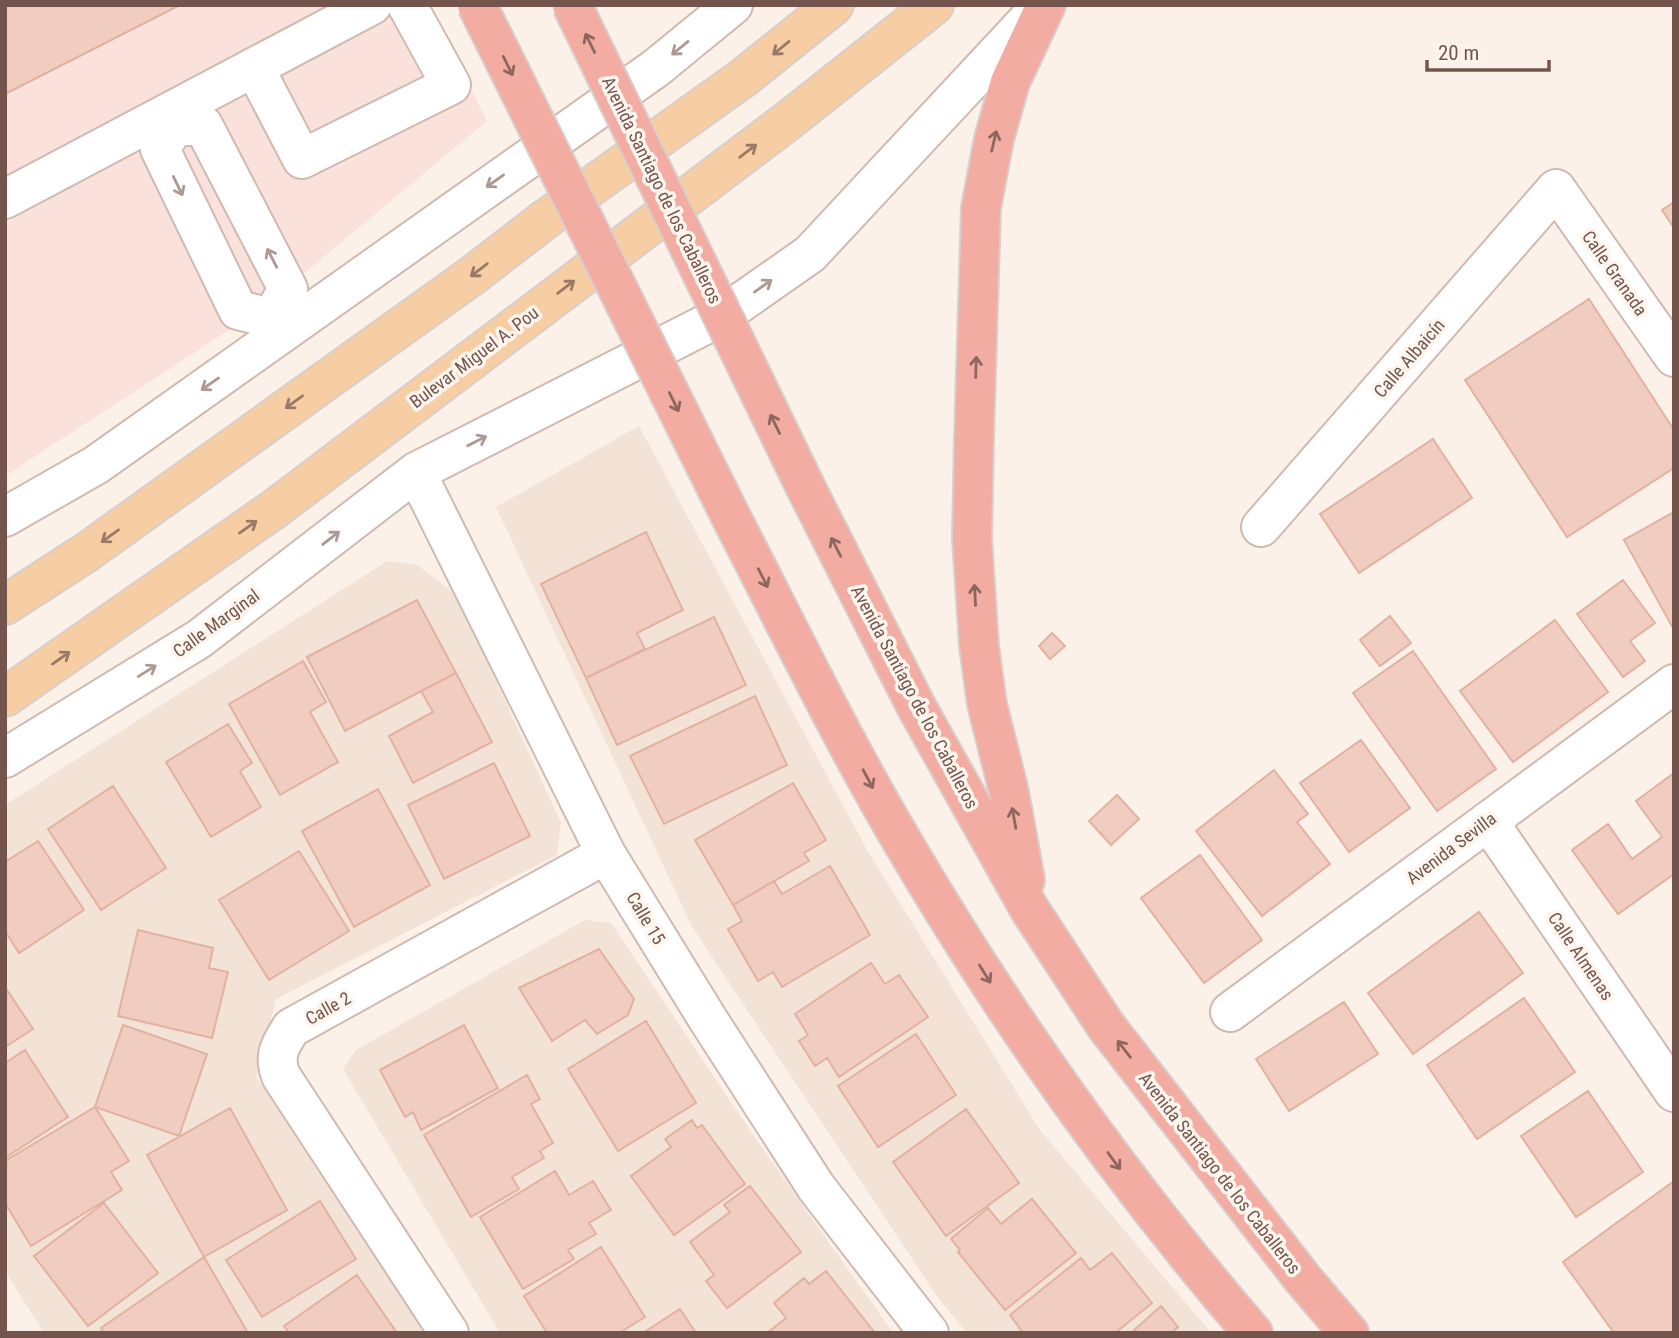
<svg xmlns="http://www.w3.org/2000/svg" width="1679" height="1338" font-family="'Roboto Condensed',sans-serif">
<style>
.residential{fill:#f3e2d6}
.commercial{fill:#fbe1dc}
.building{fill:#f0cdc0;stroke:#e2b1a1;stroke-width:2}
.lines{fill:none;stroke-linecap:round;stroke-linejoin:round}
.minor-casing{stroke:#cfbab1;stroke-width:42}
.major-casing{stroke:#d8cfcd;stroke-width:42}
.highway-casing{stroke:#d8cfcd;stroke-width:42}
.minor{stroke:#fff;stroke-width:38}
.major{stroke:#f7cda3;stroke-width:38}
.highway{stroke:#f3aca1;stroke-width:38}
.highway-bridge-casing{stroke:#d8cfcd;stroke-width:42;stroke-linecap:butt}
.highway-bridge{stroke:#f3aca1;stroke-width:38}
.oneway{stroke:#8d665e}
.oneway2{stroke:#ac9994}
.oneway3{stroke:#9b7967}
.labels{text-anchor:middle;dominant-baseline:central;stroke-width:7;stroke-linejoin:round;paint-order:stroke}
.street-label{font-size:18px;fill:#74554d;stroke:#fef6ee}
</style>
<rect width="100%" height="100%" fill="#fcf1e8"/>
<path class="residential" d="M639,426L867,850L1040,1130L1211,1333H967L936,1295L691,925L496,507Z
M387,561L417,565L456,594L561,823L557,855L276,999L256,1077L327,1181L425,1333H44L5,1271V805Z
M585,920L611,923L753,1135L893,1333H500L343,1069L356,1050Z"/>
<path class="commercial" d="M5,5H430L487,121L260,310L5,476Z"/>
<path class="building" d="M5,5H180L5,94Z
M1674,202V228L1662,210Z
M1589,299L1674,430V468L1567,537L1465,380Z
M1433,439L1472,498L1359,573L1320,514Z
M1674,512V630L1624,540Z
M646,532L683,610L637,633L645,649L586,678L541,584Z
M1623,580L1655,623L1630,641L1645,661L1623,677L1577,614Z
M417,600L456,673L345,731L307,657Z
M1390,616L1411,643L1380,666L1360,640Z
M714,617L746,685L617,745L586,678Z
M1555,620L1608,692L1513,762L1460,691Z
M1052,633L1065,646L1050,659L1039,646Z
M1413,651L1496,769L1437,811L1353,693Z
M303,661L326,702L310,712L338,762L280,795L229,704Z
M456,673L492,742L413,783L389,736L433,712L421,691Z
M755,696L787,765L664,824L630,756Z
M228,724L252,763L240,771L261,807L211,837L166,762Z
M1361,740L1410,808L1349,852L1300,783Z
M494,763L530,836L444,879L408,805Z
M1274,770L1308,814L1297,822L1330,864L1262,916L1196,831Z
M1674,773V874L1618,914L1572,850L1608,824L1632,859L1662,837L1636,801Z
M793,783L826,840L804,853L809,861L733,905L695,840Z
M113,786L166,868L101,910L48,829Z
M378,789L430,885L354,927L302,831Z
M1117,795L1139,819L1111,845L1089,821Z
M38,841L84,910L19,953L5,931V862Z
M299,851L349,931L269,980L219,900Z
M1200,855L1262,940L1204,983L1141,898Z
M830,866L870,935L782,987L773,972L758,981L728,929L742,921L733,905L774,881L782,894Z
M1479,912L1523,973L1413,1054L1368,993Z
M138,930L213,948L209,968L228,972L212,1038L118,1016Z
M599,949L634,999L628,1015L597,1034L585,1020L552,1041L519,988Z
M871,963L885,984L899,975L928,1017L839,1077L827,1058L815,1066L799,1041L808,1035L795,1014Z
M5,987L33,1029L5,1047Z
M1524,998L1575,1072L1477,1139L1427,1065Z
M1344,1002L1378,1054L1289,1111L1256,1059Z
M646,1021L696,1103L618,1151L568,1069Z
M123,1025L207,1054L179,1136L95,1107Z
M464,1025L498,1088L421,1130L413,1112L405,1117L380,1070Z
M916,1034L956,1095L878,1147L838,1086Z
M25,1050L68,1117L5,1158V1063Z
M527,1075L540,1099L531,1104L553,1143L540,1151L544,1158L512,1177L519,1189L471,1217L424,1135Z
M1588,1091L1643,1172L1576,1217L1521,1136Z
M95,1107L129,1161L111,1172L122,1190L31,1246L5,1203V1161Z
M230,1108L287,1210L204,1257L147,1155Z
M966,1109L1019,1183L946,1236L893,1162Z
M692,1120L697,1128L702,1125L745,1184L674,1235L631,1176L671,1147L665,1139Z
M555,1171L569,1195L593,1181L611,1210L589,1223L596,1234L568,1250L574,1259L523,1289L480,1217Z
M1674,1181V1333H1614L1563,1262Z
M750,1186L801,1252L727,1308L706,1281L714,1275L690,1242L730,1212L724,1205Z
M1032,1199L1076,1253L1005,1310L958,1252L960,1250L951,1239L988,1208L1001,1224Z
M320,1201L356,1259L262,1317L226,1260Z
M104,1203L158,1273L88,1326L34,1256Z
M601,1247L645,1317L619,1333H547L524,1296Z
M1112,1253L1152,1303L1115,1333H1023L1010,1315L1081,1258L1090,1270Z
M204,1257L248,1333H104L101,1328Z
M826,1271L875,1333H767L786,1318L774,1303L804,1278L809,1284Z
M357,1275L397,1333H289L284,1326Z
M1161,1306L1178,1327L1171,1333H1131Z
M680,1309L696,1333H643Z"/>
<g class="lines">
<defs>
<path id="minor" d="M254,67L302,159L451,85L407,5
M174,127L160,149L238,310L271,318L280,334
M174,127L203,125L288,289L271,318
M5,199L372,5
M416,472L606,854L709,1021L816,1187L929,1333
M5,517L96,465L656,68L733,5
M1261,527L1556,189L1674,357
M5,758L199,639L416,472L720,317L810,254L1042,5
M1488,821L1674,1092
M1230,1012L1674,684
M449,1333L281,1076C273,1055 280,1046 291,1028L606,854"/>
<path id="major" d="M5,605L87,552L473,275L547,218L743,78L834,5
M5,697L273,510L789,120L934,5"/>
<path id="highway" d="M805,486L916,706L1030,910L1106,1026L1303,1279L1349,1333
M731,517C787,625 840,736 902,841C1004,1015 1121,1180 1253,1333
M1025,880L1009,792L987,704L979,646L972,538L974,437L981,208L994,139L1010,82L1046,5"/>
</defs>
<use href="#minor" class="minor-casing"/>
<use href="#major" class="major-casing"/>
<use href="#highway" class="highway-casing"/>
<use href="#minor" class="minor"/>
<use href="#major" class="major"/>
<use href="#highway" class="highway"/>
<defs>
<path id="highway-bridge" d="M477,5L731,517
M572,5L805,486"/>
</defs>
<use href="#highway-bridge" class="highway-bridge-casing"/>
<use href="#highway-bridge" class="highway-bridge"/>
</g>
<defs><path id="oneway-shaft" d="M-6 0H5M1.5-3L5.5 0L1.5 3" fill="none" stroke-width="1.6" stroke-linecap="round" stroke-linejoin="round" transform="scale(1.75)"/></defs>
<g class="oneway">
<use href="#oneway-shaft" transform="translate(590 43) rotate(-116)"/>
<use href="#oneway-shaft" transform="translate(508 66) rotate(64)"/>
<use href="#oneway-shaft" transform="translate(994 141) rotate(-77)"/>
<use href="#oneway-shaft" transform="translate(976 367) rotate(-88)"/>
<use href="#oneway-shaft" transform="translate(674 402) rotate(64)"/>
<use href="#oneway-shaft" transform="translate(775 424) rotate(-116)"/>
<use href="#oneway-shaft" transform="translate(836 547) rotate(-117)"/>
<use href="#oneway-shaft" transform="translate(763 578) rotate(63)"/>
<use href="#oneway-shaft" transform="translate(975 595) rotate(-93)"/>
<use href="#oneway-shaft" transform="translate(868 779) rotate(62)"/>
<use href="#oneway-shaft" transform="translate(1014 818) rotate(-100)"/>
<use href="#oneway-shaft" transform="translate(985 974) rotate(58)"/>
<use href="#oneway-shaft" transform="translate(1124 1049) rotate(-128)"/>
<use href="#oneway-shaft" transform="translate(1114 1161) rotate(54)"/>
</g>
<g class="oneway2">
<use href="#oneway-shaft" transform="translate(680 48) rotate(141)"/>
<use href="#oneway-shaft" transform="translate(495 181) rotate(145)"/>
<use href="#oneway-shaft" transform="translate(178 186) rotate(64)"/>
<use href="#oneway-shaft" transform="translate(272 258) rotate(-117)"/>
<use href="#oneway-shaft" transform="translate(763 286) rotate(-35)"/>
<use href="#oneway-shaft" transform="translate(210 384) rotate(145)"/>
<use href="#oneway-shaft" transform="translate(477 441) rotate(-27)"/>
<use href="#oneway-shaft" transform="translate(331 538) rotate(-38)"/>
<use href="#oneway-shaft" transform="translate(147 671) rotate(-32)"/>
</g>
<g class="oneway3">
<use href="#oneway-shaft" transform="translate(781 48) rotate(141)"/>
<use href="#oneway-shaft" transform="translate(748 151) rotate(-37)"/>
<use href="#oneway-shaft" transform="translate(479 270) rotate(143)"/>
<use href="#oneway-shaft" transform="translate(566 287) rotate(-37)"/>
<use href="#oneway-shaft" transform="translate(294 402) rotate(144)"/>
<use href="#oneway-shaft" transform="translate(248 527) rotate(-35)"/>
<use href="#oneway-shaft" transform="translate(110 536) rotate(144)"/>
<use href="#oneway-shaft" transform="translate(61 658) rotate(-35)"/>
</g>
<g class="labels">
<g class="street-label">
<text transform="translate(662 190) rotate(64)">Avenida Santiago de los Caballeros</text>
<text transform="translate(1615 273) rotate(55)">Calle Granada</text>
<text transform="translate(474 357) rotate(-37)">Bulevar Miguel A. Pou</text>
<text transform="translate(1409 358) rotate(-49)">Calle Albaicín</text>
<text transform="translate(216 623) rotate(-36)">Calle Marginal</text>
<text transform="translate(915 697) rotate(62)">Avenida Santiago de los Caballeros</text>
<text transform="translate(1451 848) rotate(-37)">Avenida Sevilla</text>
<text transform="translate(646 918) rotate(59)">Calle 15</text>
<text transform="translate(1581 956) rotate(56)">Calle Almenas</text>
<text transform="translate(328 1008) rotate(-29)">Calle 2</text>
<text transform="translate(1220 1173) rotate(52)">Avenida Santiago de los Caballeros</text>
</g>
</g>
<rect width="1679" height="1338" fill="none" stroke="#74554d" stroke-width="14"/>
<path d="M1427 60v10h122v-10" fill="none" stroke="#74554d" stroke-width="3.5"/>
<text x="1438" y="60" font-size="21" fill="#74554d" stroke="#fef6ee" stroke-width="5" paint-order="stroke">20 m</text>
</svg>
